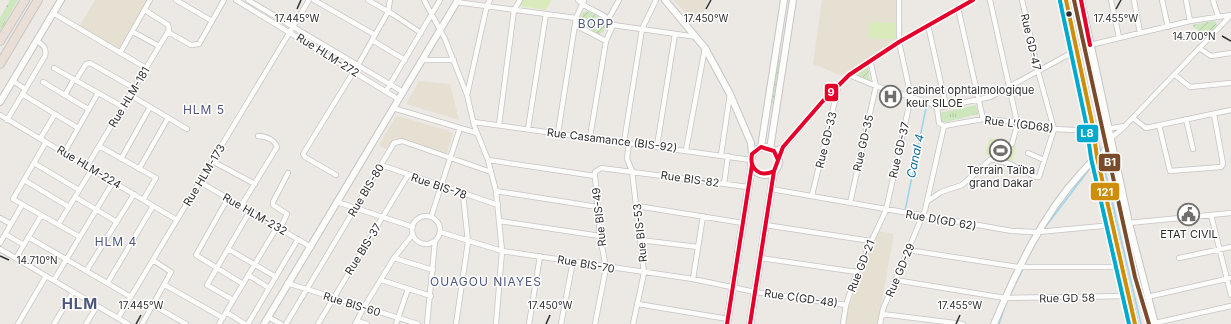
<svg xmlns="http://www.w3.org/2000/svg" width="1231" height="324" font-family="Inter,sans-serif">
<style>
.education{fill:#e6e0d3}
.forest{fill:url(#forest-firs)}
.park{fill:url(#park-tufts)}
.garden{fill:url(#garden-furrows)}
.pitch{fill:#d9eabb}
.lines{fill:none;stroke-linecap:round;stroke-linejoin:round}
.stream{stroke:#99d6ec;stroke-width:1.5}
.street-casing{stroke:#c5c4c5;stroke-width:6}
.secondary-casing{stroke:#c5c4c5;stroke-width:8}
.highway-casing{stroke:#c6c5c4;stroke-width:10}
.street{stroke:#fcfcfb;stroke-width:4.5}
.secondary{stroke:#fcfcfb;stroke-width:6}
.highway{stroke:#eadfd6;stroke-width:8}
.bus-1-casing{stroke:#fff;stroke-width:7}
.bus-2-casing{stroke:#fff;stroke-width:7}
.bus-3-casing{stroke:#fff;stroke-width:7}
.bus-4-casing{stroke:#fff;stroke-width:7}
.bus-1{stroke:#e4002b;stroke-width:4}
.bus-2{stroke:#7a4b2a;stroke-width:4}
.bus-3{stroke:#cf8e09;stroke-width:4}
.bus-4{stroke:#00a9ce;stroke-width:4}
.ticks{fill:none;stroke:#2e2e2e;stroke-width:1.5}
.bus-dot{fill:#2e2e2e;stroke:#fff;stroke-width:1.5}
.labels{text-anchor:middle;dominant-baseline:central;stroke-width:3;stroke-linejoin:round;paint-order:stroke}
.street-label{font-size:11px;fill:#2e2e2e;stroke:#fff}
.poi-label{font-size:11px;fill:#2e2e2e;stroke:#fff}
.neighbourhood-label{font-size:12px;letter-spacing:1px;fill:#4d5680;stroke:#fff}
.water-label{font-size:12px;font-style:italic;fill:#0d6fa3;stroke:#fff}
.district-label{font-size:15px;font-weight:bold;letter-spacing:1px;fill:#4d5680;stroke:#fff}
.ticks-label{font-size:10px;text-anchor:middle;fill:#2e2e2e;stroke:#fff;stroke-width:3;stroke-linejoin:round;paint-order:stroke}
.line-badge{stroke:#fff;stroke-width:1.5}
.badge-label{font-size:11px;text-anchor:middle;font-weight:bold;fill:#fff}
</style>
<defs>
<pattern id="forest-firs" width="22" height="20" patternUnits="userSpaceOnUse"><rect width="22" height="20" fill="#cee6be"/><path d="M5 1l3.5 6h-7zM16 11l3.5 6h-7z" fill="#b1c6a4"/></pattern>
<pattern id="park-tufts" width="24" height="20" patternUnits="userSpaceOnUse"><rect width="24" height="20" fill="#cee6be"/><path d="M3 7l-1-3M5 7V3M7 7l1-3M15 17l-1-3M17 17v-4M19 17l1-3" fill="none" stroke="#b1c6a4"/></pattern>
<pattern id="garden-furrows" width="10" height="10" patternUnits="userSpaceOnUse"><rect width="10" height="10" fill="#cee6be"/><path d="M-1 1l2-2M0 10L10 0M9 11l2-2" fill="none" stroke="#b1c6a4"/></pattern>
</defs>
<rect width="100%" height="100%" fill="#ece8e4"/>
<path class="education" d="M95,0H149L120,51L79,27Z
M673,0H709L701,18L693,21Z
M822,0H901L903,38L869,57L842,76L813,64Z
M419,81L450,84L459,120L406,104Z
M398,116L450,131L453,134L446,155L395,138L389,148L386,149L379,145L395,118Z
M878,231L894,234L878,324H845L847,312Z"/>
<path class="forest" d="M10,0H18L0,31V18Z"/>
<path class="park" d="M976,105L978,114L942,123L939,113Z"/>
<path class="garden" d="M587,11L605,20L607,24L603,32L599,34L582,25L579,21L583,12Z
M1213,21L1216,22L1217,26L1205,38L1192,25Z
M777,60L781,61L776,103H772Z
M868,67L870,81L858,77L857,74Z"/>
<path class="pitch" d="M523,0H552L546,10L520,6Z
M869,22L897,23V39L868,38Z
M990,138L1016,146L1012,162L985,154Z"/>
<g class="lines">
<path class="stream" d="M1096,133L1101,153
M1102,158L1141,324
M905,211L927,103
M1043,230L1094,163
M1012,290L1023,269
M999,324L1006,303"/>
<defs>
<path id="street" d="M176,0L212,21
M236,0L398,99
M248,0L403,92
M314,0L375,35
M368,0L394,15L421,33
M424,0L445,39L467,95L474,125L488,160L496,191L502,251L496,324
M578,0C588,11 605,12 613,25L606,41L590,137
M990,0L1017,122
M1111,0L1119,37
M1134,0L1140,33
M1162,0L1168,27
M1186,0L1190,21
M1213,0L1218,16
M456,2L576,18
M958,8L983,119
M53,13L146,68
M609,18L619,0
M575,25L606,41
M613,25L697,37
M928,25L946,106
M133,32L159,46
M168,32L191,45L199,44L224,0
M372,40L405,60
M1090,45L1190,21L1231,15
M1199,48L1211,56L1231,53
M120,53L150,0
M422,60H454
M358,65L388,12L390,0
M54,68L123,107
M849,75L876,86L930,103L937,108L939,123L944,126
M1175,75L1190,87L1231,83
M76,80L86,64L90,63L134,88
M13,81L25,89
M43,82L88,109
M386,91L440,0
M22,94L78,128
M65,95L74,79
M130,95L187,129
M467,95L487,5L490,0
M393,108L477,133
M937,108L990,97L1077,50
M0,115L177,220
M1133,118L1146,128L1231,110
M1186,119L1193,149
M7,120L45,56C47,48 43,45 37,41
M474,122L751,160
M499,125L514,10L520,0
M1159,125L1170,171L1221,167L1223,164L1214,114
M944,126L983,119L1018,122L1054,129L1094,131L1125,126
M528,129L546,14
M558,133L576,18L584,0
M1111,138L1122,129L1231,15
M40,139L55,114
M46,142L13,199L80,237
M624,142L642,29L656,0
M629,143L627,159L632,171L644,273L633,324
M1012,144L1018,122
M99,146L156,178L143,200
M657,146L675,34
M686,150L705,48
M774,151L783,147
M64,153L98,93
M1028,153L1044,160
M721,155L730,94
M121,159L150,107
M488,160L595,176
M778,160L784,147L822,102L849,75L899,42L973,0
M212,161L255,184
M34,163L79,190
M381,165L498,205
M87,166L169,30L168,25L145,10
M139,169L168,118
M336,175L305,157L303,154L354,71
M24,180L69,207
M200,182L311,247
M724,184L728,156
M771,189L1012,231L1038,232L1113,225
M496,191L598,207
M812,195L839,84
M75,197L117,222
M228,198L196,255L243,284
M928,201L941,192L962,185L991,159L1010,164L1036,177H1039L1054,129L1038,71L1022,0
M337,202L413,227
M850,203L876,86L870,60
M241,206L277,147C275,140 266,136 258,136
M637,206L743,223
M1211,215L1231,295
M412 230a14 14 0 1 1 28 0a14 14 0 1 1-28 0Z
M431,217L460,128
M0,218L11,224
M500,221L600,236
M1129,223L1231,213
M58,225L92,169
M765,225L871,241
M280,229L287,214L273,205V202L288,173
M440,232L502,251L693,279L755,292L846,305
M5,234L24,245
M28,237L131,297
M640,240L698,247
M0,243L22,205
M0,249L128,324
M228,249L276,277
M908,250L1018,267H1122
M16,258L41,216
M394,258L433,270
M760,258L857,272
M1179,258L1231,247
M87,270L134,194
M248,275L269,288
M693,279L703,216
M54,280L113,182
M381,280L431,296
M895,280L1005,298L1129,296
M108,282L153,206
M287,283L418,324
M165,285L223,318
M1147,297L1231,278
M233,300L207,285L250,211
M638,304L728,319
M153,305L186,324
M226,312L245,324
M882,314L963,324
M268,317L281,324
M118,318L309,0
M357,321L367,324
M1155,323L1231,306
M18,324L46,276
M54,324L73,292
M86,324L97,306
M142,324L171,272L153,260
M219,324L277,227
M248,324L298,239
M286,324L394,143L402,141L491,172
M318,324L408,175
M355,324L364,307L394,258L413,234
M396,324L408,289
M427,324L435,241
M456,324L468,242L463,194
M529,324L540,256
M561,324L573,261
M595,324L606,268L600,236L595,176V172L601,168L748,187
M843,324L846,305L857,272L886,210L911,97L899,42V0
M880,324L883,309L925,210L944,126"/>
<path id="secondary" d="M665,0L705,48L730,94L751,143L752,154
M1066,0L1092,122L1097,157L1135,324
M1081,0L1129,223L1155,324
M0,102L61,0
M761,147L784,0
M751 161a14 14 0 1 1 28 0a14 14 0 1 1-28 0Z
M770,149L793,0
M264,324L458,0
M727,324L752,165
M750,324L774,171
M994,324C1017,270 1041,217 1081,173C1087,167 1093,158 1102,156L1111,138"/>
<path id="highway" d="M0,41L25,0
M0,64L38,0"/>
</defs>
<use href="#street" class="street-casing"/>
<use href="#secondary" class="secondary-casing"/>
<use href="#highway" class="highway-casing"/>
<use href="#street" class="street"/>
<use href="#secondary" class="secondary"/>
<use href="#highway" class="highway"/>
<defs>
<path id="bus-1" d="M1081,0L1090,45
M778,160L774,151L761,147L752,154C749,169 760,178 774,171L783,147L822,102L849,75L899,42L973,0
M727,324L752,165
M750,324L774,171"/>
<path id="bus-2" d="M1074,0L1135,277L1149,324"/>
<path id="bus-3" d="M1066,0L1092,122L1097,157L1135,324"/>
<path id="bus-4" d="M1060,1L1086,123L1091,158L1129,324"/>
</defs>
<use href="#bus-1" class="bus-1-casing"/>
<use href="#bus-2" class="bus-2-casing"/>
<use href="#bus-3" class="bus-3-casing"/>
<use href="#bus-4" class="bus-4-casing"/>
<use href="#bus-1" class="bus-1"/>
<use href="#bus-2" class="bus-2"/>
<use href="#bus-3" class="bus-3"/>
<use href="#bus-4" class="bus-4"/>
</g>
<path class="ticks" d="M297,9L301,0M706,9L711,0M1116,9L1121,0M1222,36L1231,41M0,256L9,260M136,324L141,315M546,324L550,315M956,324L960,315"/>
<defs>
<symbol id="hospital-ring" viewBox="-11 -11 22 22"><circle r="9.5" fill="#fff" stroke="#706f6e" stroke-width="1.5"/><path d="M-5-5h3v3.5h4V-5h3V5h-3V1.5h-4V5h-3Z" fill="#706f6e"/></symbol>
<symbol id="stadium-ring" viewBox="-11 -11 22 22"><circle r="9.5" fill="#fff" stroke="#706f6e" stroke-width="1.5"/><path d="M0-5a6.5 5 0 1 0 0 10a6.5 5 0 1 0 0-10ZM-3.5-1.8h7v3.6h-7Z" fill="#706f6e"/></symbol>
<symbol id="civic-ring" viewBox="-11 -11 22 22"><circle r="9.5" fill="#fff" stroke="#706f6e" stroke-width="1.5"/><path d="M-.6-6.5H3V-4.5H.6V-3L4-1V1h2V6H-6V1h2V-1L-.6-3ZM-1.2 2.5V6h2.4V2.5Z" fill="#706f6e"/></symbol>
</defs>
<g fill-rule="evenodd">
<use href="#hospital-ring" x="878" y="84" width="25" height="25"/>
<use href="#stadium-ring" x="988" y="138" width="25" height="25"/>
<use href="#civic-ring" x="1176" y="202" width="25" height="25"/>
</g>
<circle class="bus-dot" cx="1069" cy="14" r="3.5"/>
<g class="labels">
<g class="street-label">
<text transform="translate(1031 42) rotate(77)">Rue GD-47</text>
<text transform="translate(328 55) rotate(32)">Rue HLM-272</text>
<text transform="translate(129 97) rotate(-59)">Rue HLM-181</text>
<text transform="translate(1019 124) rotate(7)">Rue L'(GD68)</text>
<text transform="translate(612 140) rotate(7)">Rue Casamance (BIS-92)</text>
<text transform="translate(826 140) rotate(-76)">Rue GD-33</text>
<text transform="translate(863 143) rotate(-77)">Rue GD-35</text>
<text transform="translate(899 150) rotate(-77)">Rue GD-37</text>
<text transform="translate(89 167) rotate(31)">Rue HLM-224</text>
<text transform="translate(204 175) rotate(-59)">Rue HLM-173</text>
<text transform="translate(690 179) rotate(8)">Rue BIS-82</text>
<text transform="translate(439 186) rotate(19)">Rue BIS-78</text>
<text transform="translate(366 190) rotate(-59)">Rue BIS-80</text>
<text transform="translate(255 214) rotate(30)">Rue HLM-232</text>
<text transform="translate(599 217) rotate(-96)">Rue BIS-49</text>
<text transform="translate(941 220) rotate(10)">Rue D(GD 62)</text>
<text transform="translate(640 233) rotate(-96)">Rue BIS-53</text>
<text transform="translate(363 249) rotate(-58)">Rue BIS-37</text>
<text transform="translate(586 264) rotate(10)">Rue BIS-70</text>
<text transform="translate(861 266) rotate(-68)">Rue GD-21</text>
<text transform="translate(900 270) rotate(-67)">Rue GD-29</text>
<text transform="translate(801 298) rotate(8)">Rue C(GD-48)</text>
<text transform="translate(1067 298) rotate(-1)">Rue GD 58</text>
<text transform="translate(352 304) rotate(17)">Rue BIS-60</text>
</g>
<g class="poi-label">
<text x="906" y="90" text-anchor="start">cabinet ophtalmologique<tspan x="906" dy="13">keur SILOE</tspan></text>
<text x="1001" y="170">Terrain Taïba<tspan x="1001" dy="13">grand Dakar</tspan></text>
<text x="1189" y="234">ETAT CIVIL</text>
</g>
<g class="neighbourhood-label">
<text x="596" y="23">BOPP</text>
<text x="204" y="109">HLM 5</text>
<text x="116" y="241">HLM 4</text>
<text x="486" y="281">OUAGOU NIAYES</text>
</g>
<g class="water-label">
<text transform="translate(915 156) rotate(-78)">Canal 4</text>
</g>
<g class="district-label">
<text x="80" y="303">HLM</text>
</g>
</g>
<g class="ticks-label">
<text x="297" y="22">17.445°W</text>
<text x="706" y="22">17.450°W</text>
<text x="1116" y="22">17.455°W</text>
<text x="1194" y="40">14.700°N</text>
<text x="37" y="264">14.710°N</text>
<text x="141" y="309">17.445°W</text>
<text x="550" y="309">17.450°W</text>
<text x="960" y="309">17.455°W</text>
</g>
<g class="line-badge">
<rect x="824" y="83" width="15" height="19" rx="4" fill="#e4002b"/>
<rect x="1076" y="124" width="23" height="19" rx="4" fill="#00a9ce"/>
<rect x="1098" y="153" width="23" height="19" rx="4" fill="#7a4b2a"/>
<rect x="1090" y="182" width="30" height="19" rx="4" fill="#cf8e09"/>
</g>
<g class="badge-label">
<text x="831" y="96">9</text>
<text x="1087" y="137">L8</text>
<text x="1110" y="166">B1</text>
<text x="1105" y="196">121</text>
</g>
</svg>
